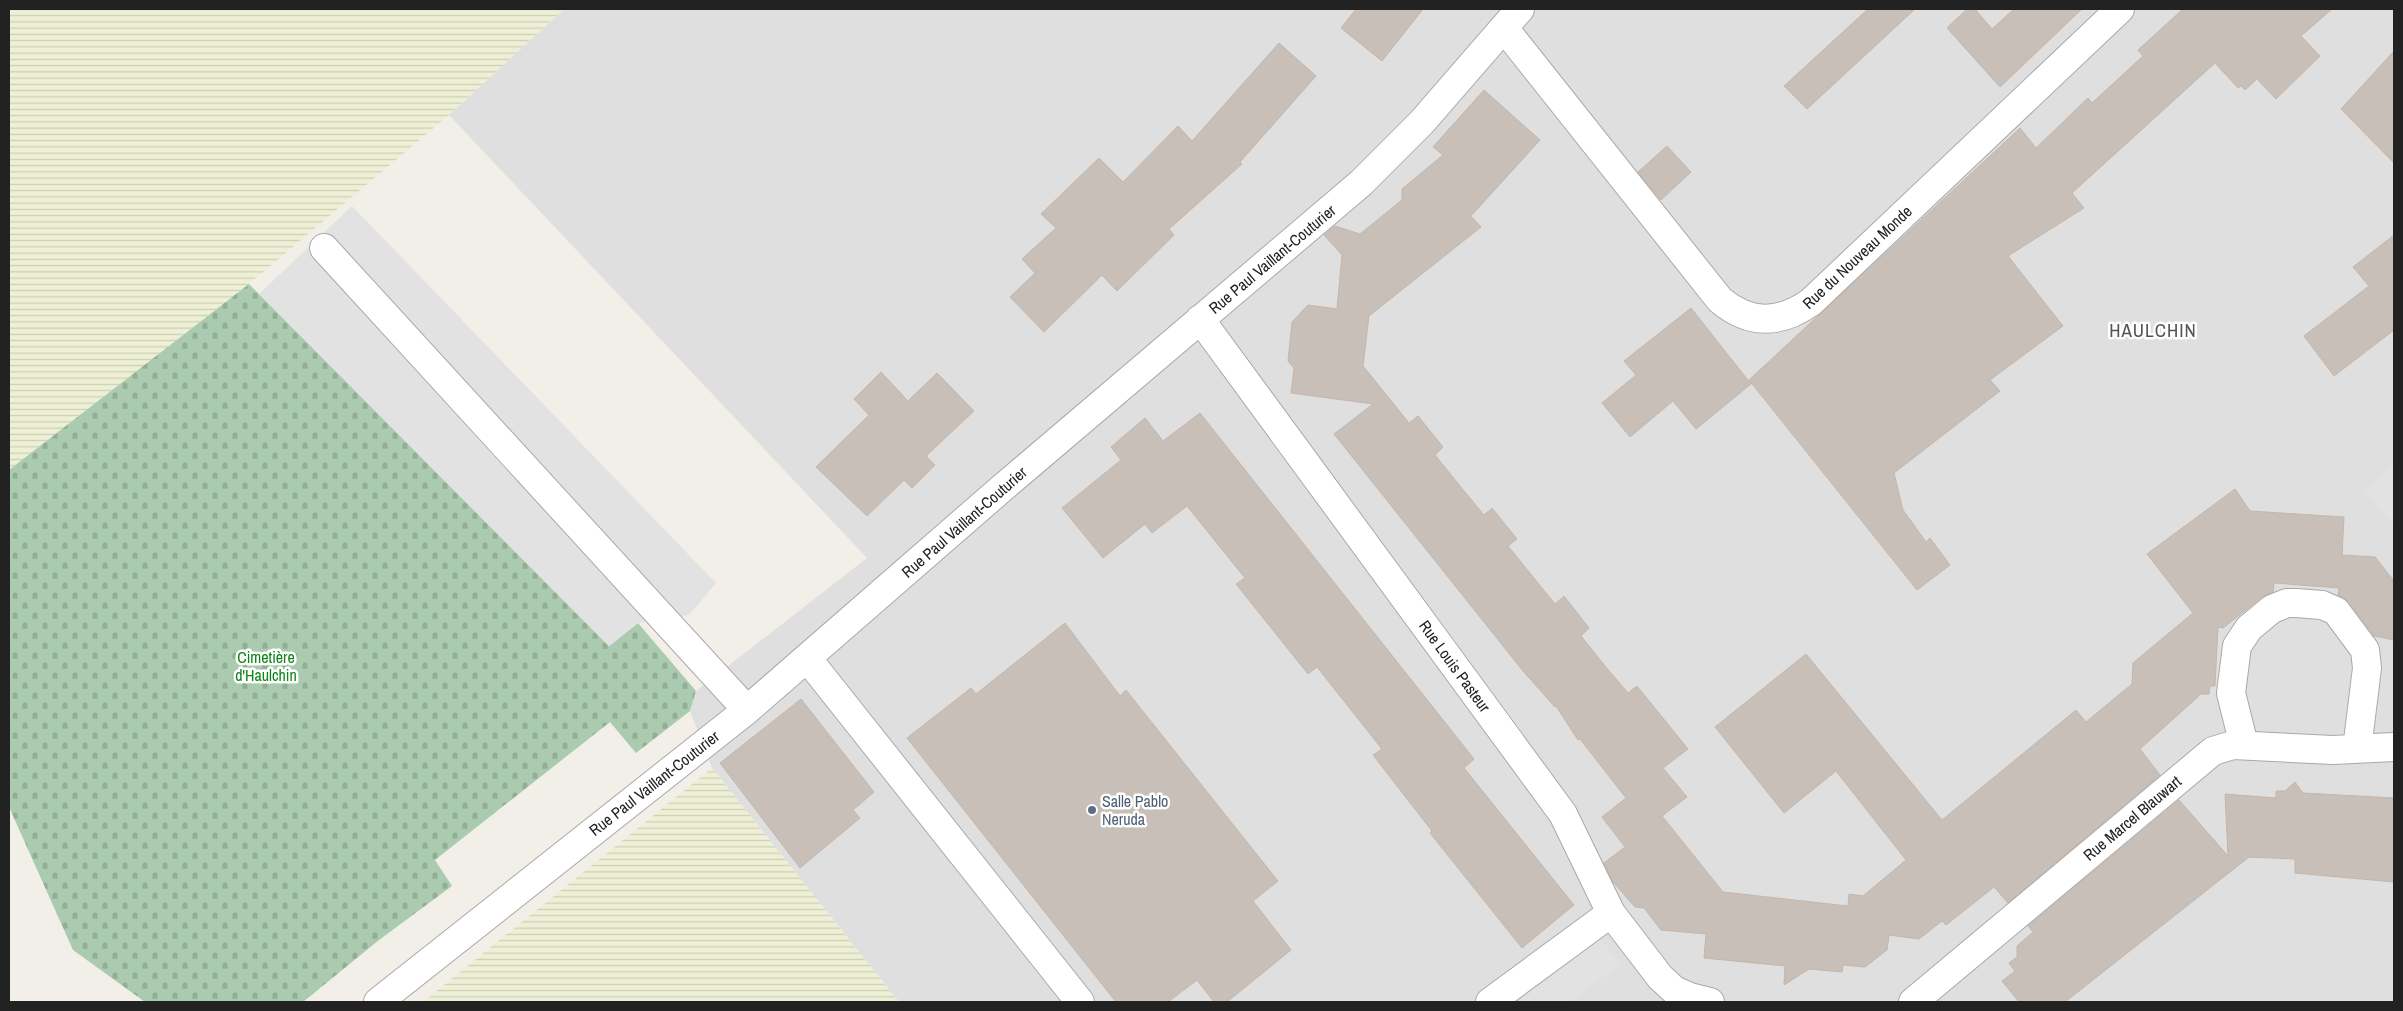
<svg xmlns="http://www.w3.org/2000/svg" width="2403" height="1011" font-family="'Archivo Narrow',sans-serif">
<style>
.residential{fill:#e0dfdf}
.farmland{fill:url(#farmland-rules)}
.cemetery{fill:url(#cemetery-stones)}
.parking{fill:#e2e2e2}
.building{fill:#c7bfb8;stroke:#c4b6ab}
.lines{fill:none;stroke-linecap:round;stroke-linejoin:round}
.minor-casing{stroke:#a9a9a9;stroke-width:30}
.minor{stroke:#fff;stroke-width:28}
.service-dot{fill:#5c6f8a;stroke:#fff;stroke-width:2}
.labels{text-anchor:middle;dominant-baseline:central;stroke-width:5;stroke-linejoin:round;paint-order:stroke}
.street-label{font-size:16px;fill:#222;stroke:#fff}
.park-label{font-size:16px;fill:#0c8416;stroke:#fff}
.service-label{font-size:16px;fill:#4e5e75;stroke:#fff;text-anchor:start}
.quarter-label{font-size:19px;letter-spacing:1px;fill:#555;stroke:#fff}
</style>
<defs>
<pattern id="farmland-rules" width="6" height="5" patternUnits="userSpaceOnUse" patternTransform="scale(1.25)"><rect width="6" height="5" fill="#eef0d5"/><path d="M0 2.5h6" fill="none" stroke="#ccceb7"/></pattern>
<pattern id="cemetery-stones" width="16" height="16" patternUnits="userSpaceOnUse" patternTransform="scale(1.25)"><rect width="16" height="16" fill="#aacbaf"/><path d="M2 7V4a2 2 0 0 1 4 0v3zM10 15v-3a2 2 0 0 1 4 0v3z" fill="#92ae96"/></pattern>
</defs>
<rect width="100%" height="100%" fill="#f2efe9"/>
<path class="residential" d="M564,9H2394V1002H899L712,768L690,711L696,691L867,558L449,115Z"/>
<path class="farmland" d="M9,9H564L449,115L249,284L9,470Z
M712,768L899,1002H423Z"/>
<path class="cemetery" d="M249,284L609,646L638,623L696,691L690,711L636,753L610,722L435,860L452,886L379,940L303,1002H145L73,950L9,807V470Z"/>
<path class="parking" d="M352,206L716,583L689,615L638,623L609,646L259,294Z
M2394,465V526L2364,491Z
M1600,938L1620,964L1571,1002H1518Z"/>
<path class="building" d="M1356,9H1423L1382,61L1341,28Z
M1868,9H1915L1807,109L1784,86Z
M1967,9H1975L1992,29L2014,9H2082L2000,87L1947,28Z
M2183,9H2332L2301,36L2320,56L2276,99L2257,79L2245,90L2241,86L2238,88L2215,63L2072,193L2084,208L2008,256L2063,326L1990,380L2000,391L1894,473L1903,510L1926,542L1930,538L1950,565L1917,590L1749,380L2020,128L2036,148L2088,98L2092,103L2143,56L2138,50Z
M1279,43L1316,76L1240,162L1242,164L1169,229L1174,235L1117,291L1102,275L1044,332L1010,297L1035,273L1022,259L1056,228L1041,214L1099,158L1123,182L1178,126L1192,141Z
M2394,51V163L2341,109Z
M1484,90L1540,140L1471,216L1481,227L1369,316L1363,366L1409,423L1418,416L1443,447L1435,455L1460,486L1484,515L1492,508L1517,539L1508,546L1555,604L1564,596L1589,628L1581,636L1605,666L1628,693L1637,686L1688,749L1663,768L1687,797L1662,816L1723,892L1848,906L1849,894L1863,896L1906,860L1836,771L1784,813L1715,727L1806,654L1942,820L2076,710L2086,722L2132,684L2133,663L2193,613L2147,554L2235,489L2250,511L2344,517L2342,555L2375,557L2394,581V640L2374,636L2349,602L2338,595L2339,588L2274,583L2273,592L2262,597L2223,628L2218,627L2215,686H2210L2209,694H2201L2140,749L2160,775L2008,903L1994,887L1946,925L1942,921L1919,939L1889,935L1887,950L1865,967L1843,965L1842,972L1809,969L1784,985L1785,966L1704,958L1706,934L1661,930L1644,908L1635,907L1613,882L1604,863L1625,847L1602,817L1626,798L1580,739L1578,740L1556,706L1555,707L1523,671L1334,434L1373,404L1291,393L1294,368L1288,361L1292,322L1308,305L1337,309L1342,255L1324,235L1335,226L1360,234L1402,200V189L1443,155L1433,147Z
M1667,146L1691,172L1661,200L1638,172Z
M2394,235V330L2334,376L2304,336L2369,286L2353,267Z
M1691,308L1751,384L1696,429L1673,401L1630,437L1602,403L1636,375L1624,361Z
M881,372L908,401L937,373L974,411L926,456L935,465L912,488L904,480L867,516L816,467L869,415L854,399Z
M1200,413L1474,759L1464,768L1574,905L1522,948L1430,833L1432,831L1373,755L1382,749L1317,667L1308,674L1236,584L1245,578L1187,506L1152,533L1145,524L1103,558L1062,508L1121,460L1111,447L1145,418L1163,441Z
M1065,623L1120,696L1126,690L1278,881L1253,901L1291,950L1227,1002H1214L1197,980L1168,1002H1116L907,738L971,688L976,694Z
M801,699L874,792L853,810L860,818L800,868L720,763Z
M2295,782L2303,793L2394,798V882L2295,873V859L2249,857L2065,1002H2019L2002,981L2015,971L2009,963L2017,957V946L2033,932L2028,926L2179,800L2228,856L2225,794L2276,798V791H2285Z"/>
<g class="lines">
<defs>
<path id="minor" d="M1504,28L1720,300C1750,325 1780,324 1811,302L2120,9
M324,248L747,710
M1200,319L1563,814L1611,913L1660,977L1674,990L1690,997L1710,1002
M807,658L1080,1002
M2244,745L2231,693L2237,646L2249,628L2272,609L2287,603H2296L2322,605L2336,611L2365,650L2367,668L2357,749
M378,1002L747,710L1001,489L1361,183L1422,122L1520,9
M1490,1002L1611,913
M1913,1002L2213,751L2233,745L2333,750L2394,747"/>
</defs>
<use href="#minor" class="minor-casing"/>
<use href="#minor" class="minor"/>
</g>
<circle class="service-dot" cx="1092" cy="810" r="5"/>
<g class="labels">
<g class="street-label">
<text transform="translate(1857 257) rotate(-43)">Rue du Nouveau Monde</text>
<text transform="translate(1272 259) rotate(-40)">Rue Paul Vaillant-Couturier</text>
<text transform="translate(964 522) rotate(-41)">Rue Paul Vaillant-Couturier</text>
<text transform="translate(1455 666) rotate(54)">Rue Louis Pasteur</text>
<text transform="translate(654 783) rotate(-38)">Rue Paul Vaillant-Couturier</text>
<text transform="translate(2132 818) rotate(-40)">Rue Marcel Blauwart</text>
</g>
<g class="park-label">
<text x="266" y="657">Cimetière<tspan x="266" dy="18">d'Haulchin</tspan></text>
</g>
<g class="service-label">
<text x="1102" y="801">Salle Pablo<tspan x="1102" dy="18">Neruda</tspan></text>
</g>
<g class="quarter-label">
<text x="2153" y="330">HAULCHIN</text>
</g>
</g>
<rect width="2403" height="1011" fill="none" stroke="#222222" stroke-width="20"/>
</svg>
